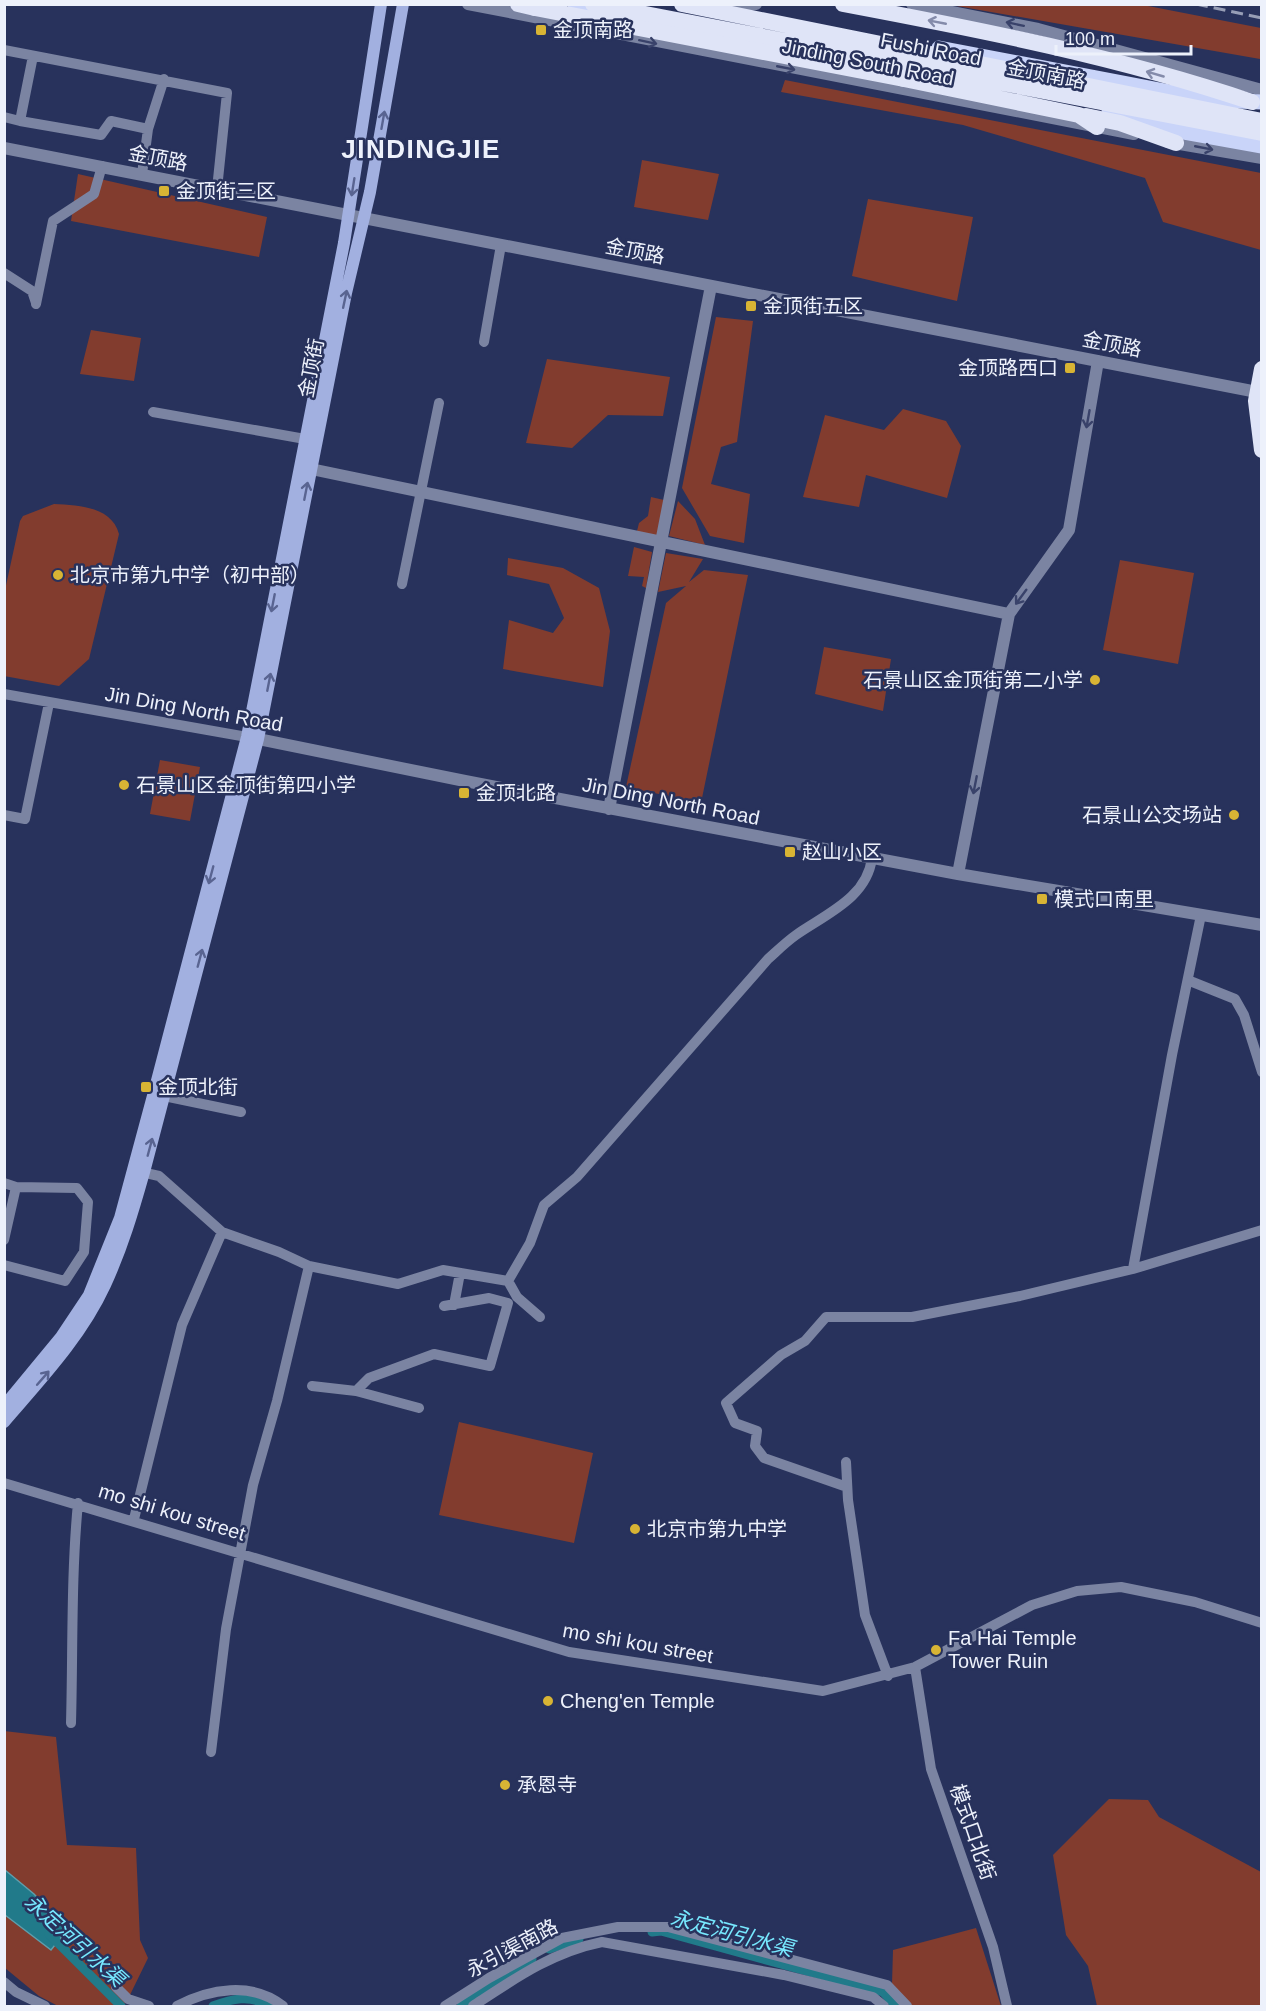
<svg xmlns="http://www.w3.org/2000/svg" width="1266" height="2011" font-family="Arial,'Noto Sans SC',sans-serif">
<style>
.green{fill:#823c2e}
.water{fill:#217a8a;stroke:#5e9eac;stroke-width:1.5}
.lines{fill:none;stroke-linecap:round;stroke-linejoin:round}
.canal{stroke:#217a8a;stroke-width:9}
.minor{stroke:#7b84a2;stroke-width:10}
.tertiary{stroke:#7b84a2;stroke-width:12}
.secondary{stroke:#a2b0e0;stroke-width:12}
.primary{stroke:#c9d4f9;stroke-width:15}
.trunk{stroke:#dfe4f7;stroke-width:16}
.rail{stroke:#979eb6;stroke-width:3;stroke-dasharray:12 6;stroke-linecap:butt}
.trunk-bridge{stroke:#dfe4f7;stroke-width:16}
.oneway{stroke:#848baa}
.oneway2{stroke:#39426a}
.oneway3{stroke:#596491}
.poi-dot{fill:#d8b434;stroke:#28325c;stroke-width:2}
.labels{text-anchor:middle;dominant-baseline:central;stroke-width:5;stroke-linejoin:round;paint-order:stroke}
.poi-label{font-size:20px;fill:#edf1fb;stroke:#28325c;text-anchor:start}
.street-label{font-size:20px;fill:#edf1fb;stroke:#28325c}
.water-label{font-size:21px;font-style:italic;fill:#77e9ff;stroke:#28325c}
.district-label{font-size:26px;font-weight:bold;letter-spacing:1.5px;fill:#edf1fb;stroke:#28325c}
</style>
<rect width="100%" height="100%" fill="#28325c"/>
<path class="green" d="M951,5H1143L1261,28L1260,59Z
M785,80L1261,173V250L1163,222L1145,178L963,125L781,92Z
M642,160L719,174L708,220L634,207Z
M78,174L267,217L259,257L71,221Z
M868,199L973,217L957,301L852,276Z
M716,317L753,321L737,442L721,447L711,484L750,494L744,543L710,536L682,488Z
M91,330L141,338L134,381L80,374Z
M547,359L670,377L663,416L608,415L572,448L526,443Z
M903,409L946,421L961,446L947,498L866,475L859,507L803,497L825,415L884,430Z
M651,497L664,500L657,536L636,535L639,523L648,516Z
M678,501L695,519L705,545L669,536Z
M54,504C79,505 112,507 119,534L89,659L59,686L4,676L5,590L20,521L23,516Z
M634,547L652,552L646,588L642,586L644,577L628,576Z
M666,553L703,559L689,582L704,570L748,575L701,803L626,787L666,603L686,586L658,592Z
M508,558L563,568L599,588L610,631L603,687L503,669L509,620L553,633L564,618L549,584L507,575Z
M1120,560L1194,573L1178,664L1103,650Z
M824,647L891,659L883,711L815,694Z
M160,760L200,767L190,821L150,814Z
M459,1422L593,1453L574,1543L439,1515Z
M4,1731L56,1737L67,1845L136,1848L140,1940L148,1958L128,1999L122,2006H58L39,1996L5,1968Z
M1109,1799L1148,1800L1159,1817L1261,1872V2006H1097L1088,1966L1066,1935L1053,1855Z
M976,1928L1001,2006H912L892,1984L893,1950Z"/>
<path class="water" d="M5,1870L34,1894L67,1930L51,1950L5,1915Z"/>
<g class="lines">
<path class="canal" d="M652,1932L661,1931L883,1992L896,2006
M49,1934L121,2006
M549,1949L579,1939
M213,2006C231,1999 251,1994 268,2006
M461,2006L532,1959"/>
<path class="minor" d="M4,50L227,93L217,189
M4,117L20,121L33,56
M20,121L101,135L111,121L148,129L142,174
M148,129L164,79
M4,273L32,291L36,303
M36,304L53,221L94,194L102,166
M484,342L501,245
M153,412L305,439
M402,584L439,403
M4,694L247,737
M4,815L25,819L49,703
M1190,981L1235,999L1244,1015L1262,1072
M164,1096L241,1112
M137,1171L159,1176L222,1232L279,1252L309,1266L398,1284L443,1270L508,1281
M4,1183L16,1187L4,1240
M4,1265L65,1281L84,1252L88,1202L77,1188L16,1187
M1133,1269L1172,1055L1201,915
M508,1281L530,1243L544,1205L577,1177L768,959C777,951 786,942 796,935C826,914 867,898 872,858
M508,1281L517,1297L540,1317
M454,1305L460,1273
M312,1386L356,1391L419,1408
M356,1391L369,1378L434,1354L490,1366L508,1303L489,1298L444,1306
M846,1462L848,1500L865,1615L888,1676
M4,1483L569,1652L823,1691L915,1667L1032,1605L1077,1591L1121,1587L1195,1602L1262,1623
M847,1487L764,1458L755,1446L757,1431L735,1423L726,1403L781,1355L805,1341L826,1317H912L1020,1296L1133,1269L1262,1230
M134,1519L182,1325L222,1232
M915,1667L931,1769L993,1947L1007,2006
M71,1723C73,1649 71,1576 78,1503
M211,1752L226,1629L253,1485L277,1401L309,1266
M4,1982L16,1992L45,2006
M116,1987L128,1999L149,2006
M177,2006C209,1989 252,1981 283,2006
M445,2006L489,1978L562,1938L618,1927H668L887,1985L907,2006
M473,2006C514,1979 552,1952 602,1942L784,1975L873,1997L884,2006"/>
<path class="tertiary" d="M468,4L1134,134
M912,4L1038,29L1262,90
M728,7L756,4
M1168,142L1262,158
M4,148L1257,392
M311,469L1009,614
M248,737L465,781L958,874L1262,925
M609,809L711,286
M958,874L1009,614L1069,530L1098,361"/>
<path class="secondary" d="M4,1406L61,1337L89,1295L120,1218L154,1092L247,737L344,243L381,4
M4,1422C41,1379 81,1337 105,1285C122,1248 133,1211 144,1172L258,739L346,293L370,192L403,4"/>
<path class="primary" d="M575,4L605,10
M939,48L1212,100L1262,102
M1109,109L1173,130L1262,146"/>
<path class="trunk" d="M518,4L535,8
M593,4L1262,133
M682,4L1262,121
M843,4C981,30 1119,57 1252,102
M904,79L1079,115L1097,127
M1086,116L1120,123L1176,143
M1262,369L1256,401L1262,450"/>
<path class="rail" d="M1196,4L1262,18"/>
<path class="trunk-bridge" d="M535,8L904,79"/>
</g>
<defs><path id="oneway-shaft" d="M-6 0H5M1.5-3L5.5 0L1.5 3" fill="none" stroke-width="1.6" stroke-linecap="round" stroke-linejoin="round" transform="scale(1.5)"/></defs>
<g class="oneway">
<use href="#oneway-shaft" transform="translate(937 22) rotate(-169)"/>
<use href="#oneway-shaft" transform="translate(1155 74) rotate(-164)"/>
</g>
<g class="oneway2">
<use href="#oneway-shaft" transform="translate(1015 24) rotate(-168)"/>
<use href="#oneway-shaft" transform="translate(648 42) rotate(12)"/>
<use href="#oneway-shaft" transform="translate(786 68) rotate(11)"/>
<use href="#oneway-shaft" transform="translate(1204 148) rotate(11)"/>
<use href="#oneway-shaft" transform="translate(1088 419) rotate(100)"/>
<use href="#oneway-shaft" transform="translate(1021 597) rotate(126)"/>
<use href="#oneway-shaft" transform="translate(975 785) rotate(101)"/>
</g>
<g class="oneway3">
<use href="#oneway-shaft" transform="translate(383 120) rotate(-80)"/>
<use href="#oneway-shaft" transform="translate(353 187) rotate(99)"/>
<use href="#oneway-shaft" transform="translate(345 299) rotate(-78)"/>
<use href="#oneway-shaft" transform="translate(306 491) rotate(-79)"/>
<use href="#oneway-shaft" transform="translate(273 603) rotate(101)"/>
<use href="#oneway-shaft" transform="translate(269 682) rotate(-79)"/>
<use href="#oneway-shaft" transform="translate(211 875) rotate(105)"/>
<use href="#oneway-shaft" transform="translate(200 958) rotate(-75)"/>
<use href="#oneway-shaft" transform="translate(150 1147) rotate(-75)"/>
<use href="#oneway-shaft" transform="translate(43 1378) rotate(-49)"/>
</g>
<g class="poi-dot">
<rect x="535" y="24" width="12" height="12" rx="3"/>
<rect x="158" y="185" width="12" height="12" rx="3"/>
<rect x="745" y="300" width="12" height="12" rx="3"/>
<rect x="1064" y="362" width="12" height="12" rx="3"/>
<circle cx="58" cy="575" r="6"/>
<circle cx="1095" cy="680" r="6"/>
<circle cx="124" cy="785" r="6"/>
<rect x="458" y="787" width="12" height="12" rx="3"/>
<circle cx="1234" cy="815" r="6"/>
<rect x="784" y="846" width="12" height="12" rx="3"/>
<rect x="1036" y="893" width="12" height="12" rx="3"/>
<rect x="140" y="1081" width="12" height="12" rx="3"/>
<circle cx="635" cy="1529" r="6"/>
<circle cx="936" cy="1650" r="6"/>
<circle cx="548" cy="1701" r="6"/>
<circle cx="505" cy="1785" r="6"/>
</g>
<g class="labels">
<g class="poi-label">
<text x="553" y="30">金顶南路</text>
<text x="176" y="191">金顶街三区</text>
<text x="763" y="306">金顶街五区</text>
<text x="1058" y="368" text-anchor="end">金顶路西口</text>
<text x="70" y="575">北京市第九中学（初中部）</text>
<text x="1083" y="680" text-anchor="end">石景山区金顶街第二小学</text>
<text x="136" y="785">石景山区金顶街第四小学</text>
<text x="476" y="793">金顶北路</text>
<text x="1222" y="815" text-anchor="end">石景山公交场站</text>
<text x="802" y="852">赵山小区</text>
<text x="1054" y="899">模式口南里</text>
<text x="158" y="1087">金顶北街</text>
<text x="647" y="1529">北京市第九中学</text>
<text x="948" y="1638">Fa Hai Temple<tspan x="948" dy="23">Tower Ruin</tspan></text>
<text x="560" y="1701">Cheng'en Temple</text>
<text x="517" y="1785">承恩寺</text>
</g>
<g class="street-label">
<text transform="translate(931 49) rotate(11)">Fushi Road</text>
<text transform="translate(868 62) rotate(11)">Jinding South Road</text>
<text transform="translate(1046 74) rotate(11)">金顶南路</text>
<text transform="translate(158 158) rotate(11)">金顶路</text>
<text transform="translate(635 251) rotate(11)">金顶路</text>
<text transform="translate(1112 344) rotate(11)">金顶路</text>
<text transform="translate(311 368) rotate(-79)">金顶街</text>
<text transform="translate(194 709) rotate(10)">Jin Ding North Road</text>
<text transform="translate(671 801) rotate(11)">Jin Ding North Road</text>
<text transform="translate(172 1512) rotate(17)">mo shi kou street</text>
<text transform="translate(638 1643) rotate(10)">mo shi kou street</text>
<text transform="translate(973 1832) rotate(71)">模式口北街</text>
<text transform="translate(512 1948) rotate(-28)">永引渠南路</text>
</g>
<g class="water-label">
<text transform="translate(732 1933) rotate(15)">永定河引水渠</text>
<text transform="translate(75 1940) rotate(42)">永定河引水渠</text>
</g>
<g class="district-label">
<text x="421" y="149">JINDINGJIE</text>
</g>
</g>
<rect width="1266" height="2011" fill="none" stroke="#edf1fb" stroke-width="12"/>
<path d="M1056 45v9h135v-9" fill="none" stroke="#edf1fb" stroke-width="3"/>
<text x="1065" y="45" font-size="18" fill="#edf1fb" stroke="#28325c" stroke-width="4.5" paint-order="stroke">100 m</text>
</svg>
